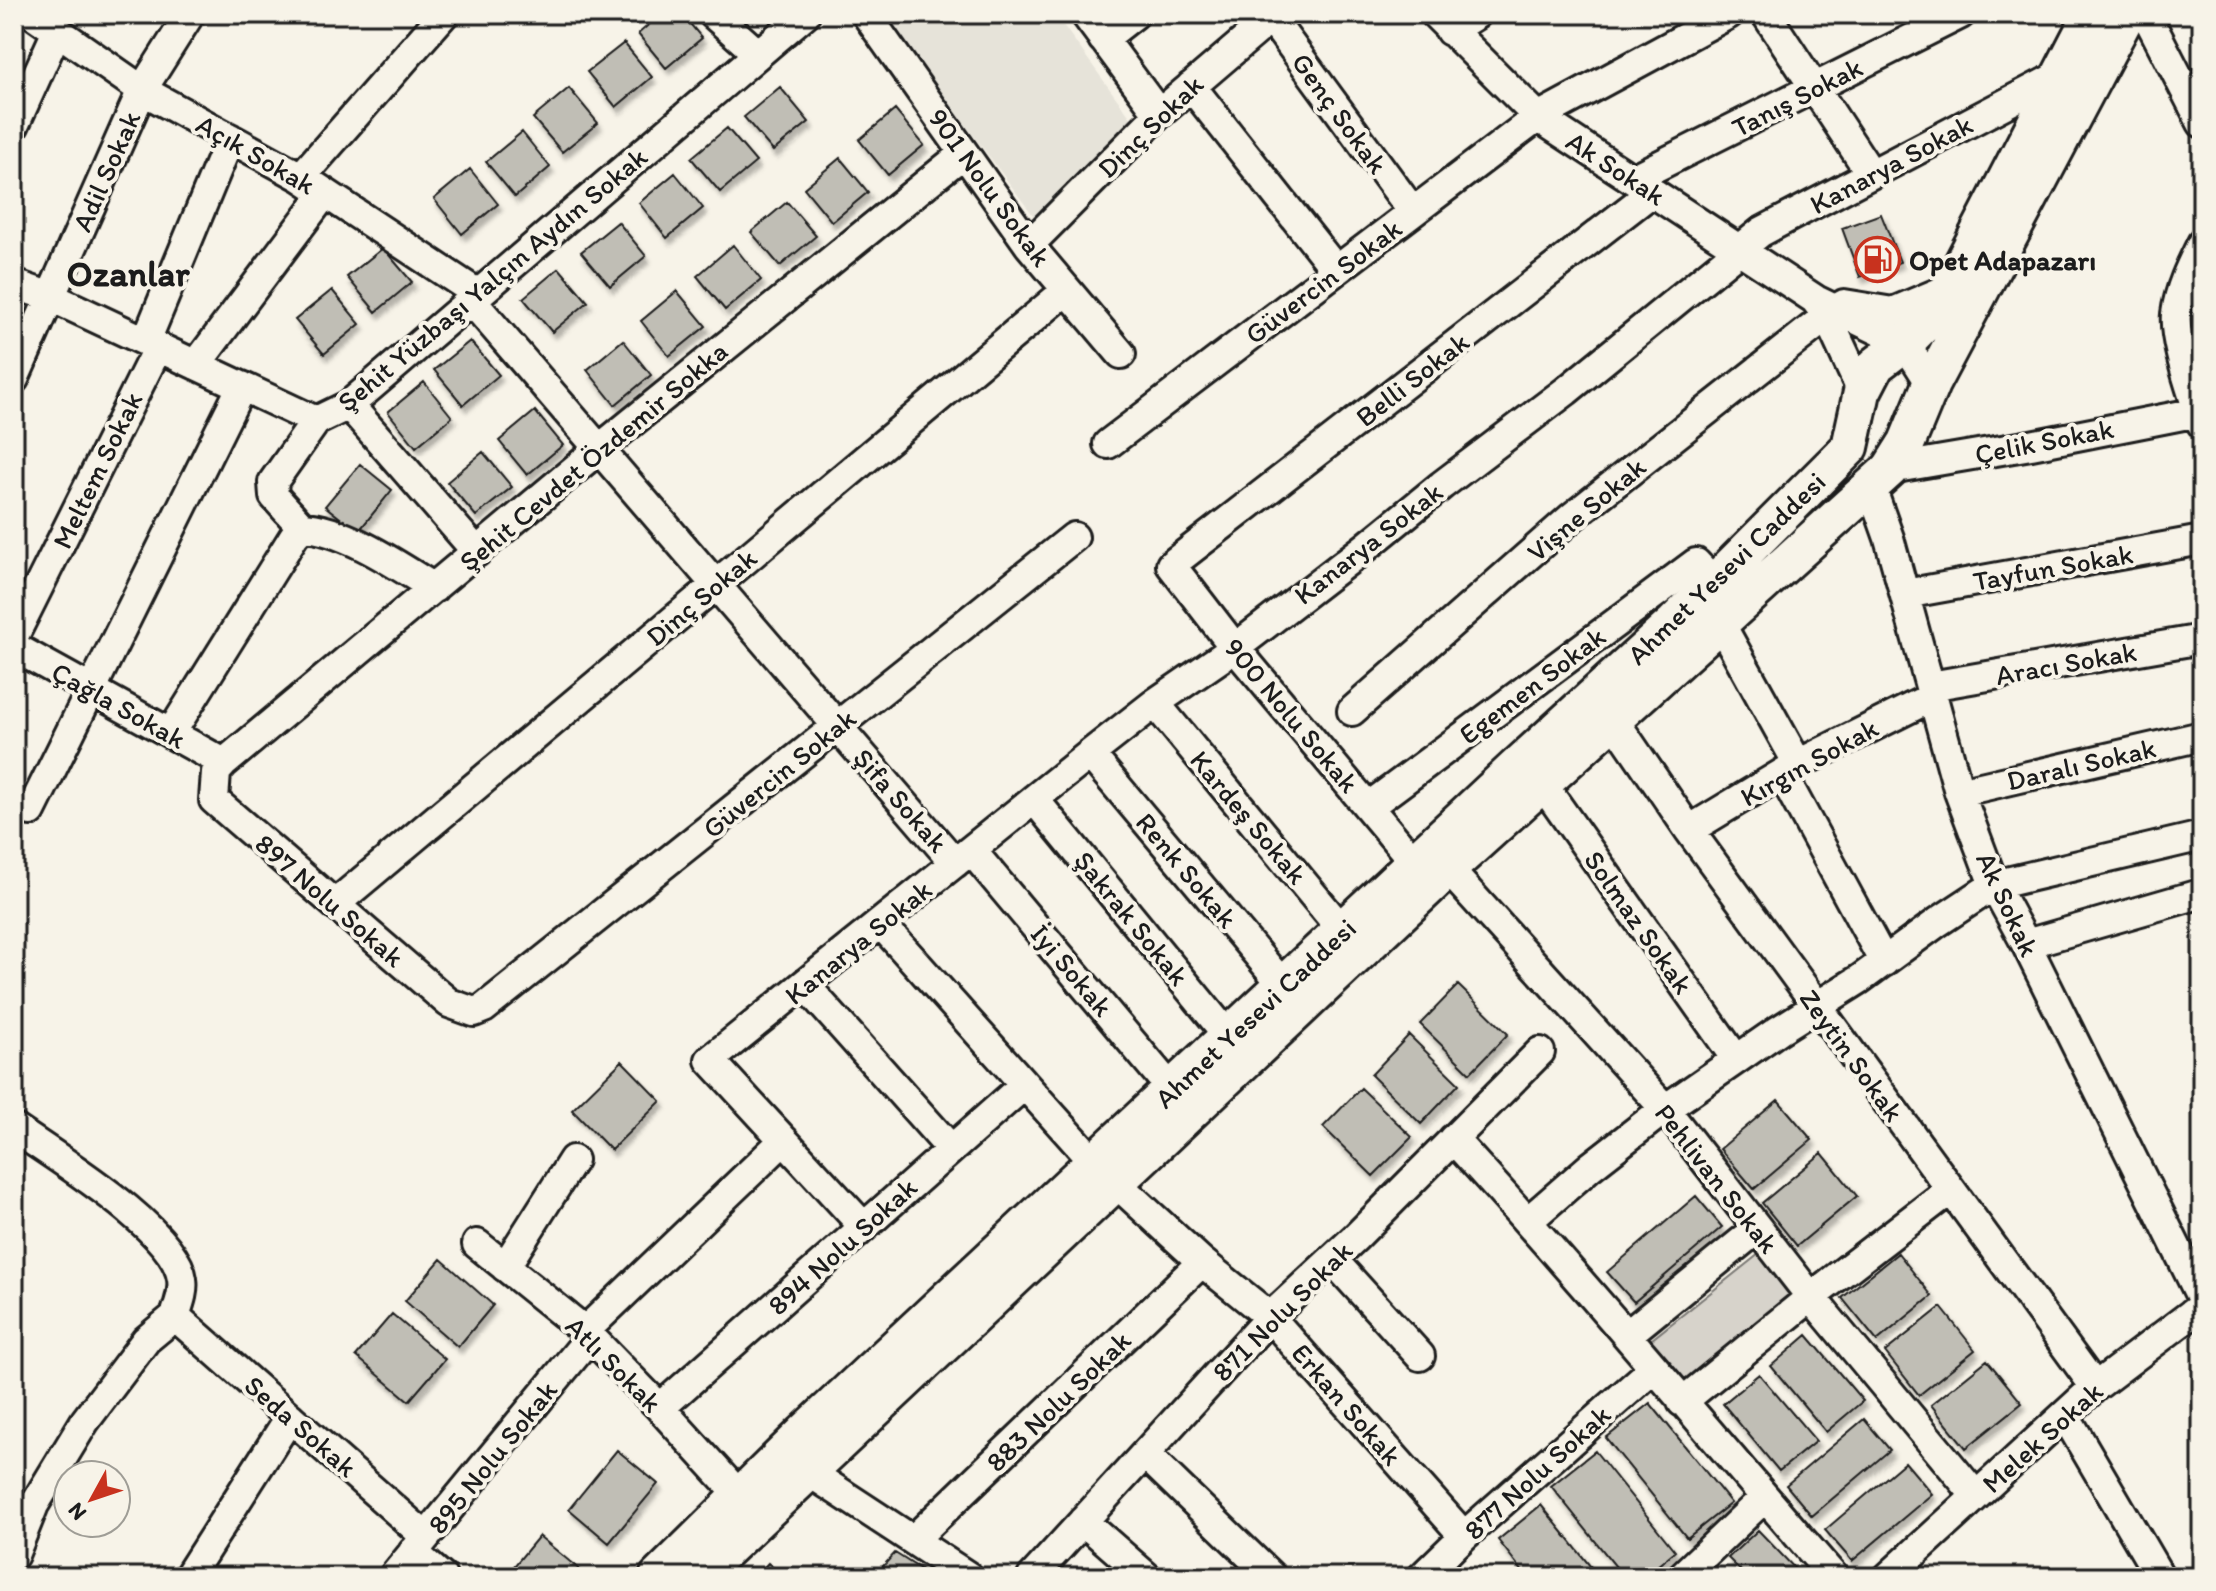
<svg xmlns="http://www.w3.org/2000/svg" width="2216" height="1591" font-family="Itim,sans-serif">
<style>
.built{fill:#e6e3d9}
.green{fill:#d7d3cb;stroke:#7a7874;stroke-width:2}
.building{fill:#c0beb5;stroke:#1c1c1c;stroke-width:2;filter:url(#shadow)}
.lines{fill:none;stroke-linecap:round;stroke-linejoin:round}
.minor-casing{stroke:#1c1c1c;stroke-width:34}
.major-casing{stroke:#1c1c1c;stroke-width:42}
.minor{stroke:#f7f3e8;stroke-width:28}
.major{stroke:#f7f3e8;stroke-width:36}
.labels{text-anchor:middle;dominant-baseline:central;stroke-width:8;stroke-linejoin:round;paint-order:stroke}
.street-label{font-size:28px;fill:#1c1c1c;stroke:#f7f3e8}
.poi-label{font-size:28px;font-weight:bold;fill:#1c1c1c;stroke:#f7f3e8;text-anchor:start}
.district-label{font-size:36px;font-weight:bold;fill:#1c1c1c;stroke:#f7f3e8}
</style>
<defs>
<filter id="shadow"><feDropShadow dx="3.5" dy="6" stdDeviation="2" flood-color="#0004"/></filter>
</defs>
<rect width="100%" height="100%" fill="#f7f3e8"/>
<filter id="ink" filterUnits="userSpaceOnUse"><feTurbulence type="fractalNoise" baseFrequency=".0125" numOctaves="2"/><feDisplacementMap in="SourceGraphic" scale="16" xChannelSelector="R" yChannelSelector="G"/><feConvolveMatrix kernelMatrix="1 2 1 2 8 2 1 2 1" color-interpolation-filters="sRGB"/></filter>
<g filter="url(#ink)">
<path class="built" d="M882,14H1055L1136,125L1036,219Z"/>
<path class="green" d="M1764,1250L1800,1297L1690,1385L1651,1340Z"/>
<path class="building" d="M661,14H682L702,38L666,68L638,34Z
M624,43L652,77L616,107L587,72Z
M780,87L809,122L773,151L744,117Z
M569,88L598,123L562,152L533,118Z
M895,110L924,145L888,175L859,140Z
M727,128L756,162L720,192L691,158Z
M522,132L550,167L515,197L486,162Z
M840,158L868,192L832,222L804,188Z
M470,169L498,204L462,234L434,199Z
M675,173L703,208L667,238L639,203Z
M787,202L816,236L780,266L751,232Z
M1881,214L1900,262L1860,277L1842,228Z
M618,222L646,256L610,286L581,252Z
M733,245L761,280L725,310L697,276Z
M383,248L412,282L376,312L347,277Z
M559,268L588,302L552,332L523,298Z
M332,290L360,324L324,354L295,320Z
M677,291L706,326L669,356L641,321Z
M623,340L651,375L615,405L587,370Z
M470,341L499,375L463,405L434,370Z
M424,382L452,417L416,447L388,412Z
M535,411L563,445L527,475L499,441Z
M483,452L512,487L476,516L447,482Z
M360,464L392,490L358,532L325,506Z
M1458,985L1508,1034L1470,1073L1420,1024Z
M1409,1035L1459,1084L1421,1124L1371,1075Z
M622,1061L661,1101L611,1150L572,1110Z
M1361,1088L1412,1137L1373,1176L1323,1127Z
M1778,1100L1812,1140L1754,1189L1720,1149Z
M1822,1153L1857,1196L1797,1246L1762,1203Z
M1696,1196L1722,1227L1634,1302L1607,1272Z
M1898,1253L1932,1296L1877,1341L1842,1298Z
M441,1259L493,1305L458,1347L405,1301Z
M1941,1307L1975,1350L1919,1395L1885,1352Z
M392,1314L445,1359L409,1401L356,1356Z
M1807,1335L1863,1401L1826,1432L1771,1366Z
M1987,1360L2022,1403L1966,1448L1931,1405Z
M1759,1374L1816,1441L1779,1471L1723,1404Z
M1650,1403L1731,1503L1687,1538L1606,1438Z
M1864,1419L1890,1450L1812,1516L1786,1485Z
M617,1450L658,1484L609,1543L569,1509Z
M1595,1451L1675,1551L1644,1577H1624L1551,1486Z
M1905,1462L1932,1494L1852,1561L1825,1530Z
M1541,1505L1599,1577H1527L1498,1540Z
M1758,1530L1803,1577H1747L1728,1558Z
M539,1536L580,1570L574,1577H505Z
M895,1553L928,1574L925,1577H873Z
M768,1563L784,1577H755Z"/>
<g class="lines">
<defs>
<path id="minor" d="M33,14L142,90L301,177L478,294
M713,14L758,54
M866,14L1029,245L1121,354
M1085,14L1159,114
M1268,14L1413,212
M1435,14L1538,117L1816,300L1905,343L1931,384
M1766,14L1871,174
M2146,14L2202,123
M1450,31L1477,14
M1103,39L1135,14
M1191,86L1336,270
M14,126L57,31
M964,153L599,449L224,763L216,772L214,800L449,1003L474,1012L484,1008L1074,537
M301,177L444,14
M1632,179L1961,14
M2202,243C2191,265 2179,290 2176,314C2173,342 2194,396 2202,424
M1029,245L1159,114L1276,14
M14,284L51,297L316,421
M471,300L955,863
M1816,301L1827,316L1862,392
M1844,304L1893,312L1950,288
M146,341L230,138
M196,365L325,193
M14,379L142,90L190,14
M349,405L477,552
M1108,444L1538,117L1729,14
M1890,469L2031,445L2198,412
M1871,487L1889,538L1959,792L1994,885L2026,944L2202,1299
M302,527C343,528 399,566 434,588
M1905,594L2202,540
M1720,623L1798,764
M14,636L158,347
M14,647L224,763
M1930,686L2202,639
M1155,703L1342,930
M1352,711L1572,517L1827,316
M1614,720L1689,830L2095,1387
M171,733L294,536L302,527L274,496L273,482L316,421L349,405L805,14
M1090,754L1284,986
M1782,774L1884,962
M1543,785L1736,1059
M1959,792L2202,736
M1034,799L1229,1037
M1368,807L1696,563L1714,582
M31,811L242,386
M1689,830L1798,764L1932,697
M971,850L1172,1090
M1415,863L1235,648L1171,565L1652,192
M1448,869L1665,1109L1811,1297L1976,1496
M335,904L1067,290
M881,924L1095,1163
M2026,944L2196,895
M805,985L951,1149
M14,1128C55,1157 175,1229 182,1279C184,1292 179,1304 175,1316
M1453,1139C1584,1282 1707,1431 1834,1577
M1116,1183L1202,1262L1270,1317L1464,1536
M1528,1221L1590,1167L1658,1114L1779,1030L1860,979L1938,922L1994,885L2202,836
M864,1227L710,1060L1090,754L1155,703L1235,648L1366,547L1442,485L1566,391L1761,232L2058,76
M477,1244L585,1331L660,1408L740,1496
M1332,1259L1420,1356
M505,1267L573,1160
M175,1316L426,1537
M585,1331L784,1140
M1627,1335L1757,1229
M1682,1402L1811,1297L1950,1190
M660,1408L1024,1085
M2065,1415L2160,1577
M1145,1454L1272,1577
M809,1472L969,1577
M1083,1521L1147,1577
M914,1539L1202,1262
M413,1552L442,1577
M14,1555L34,1505L85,1421L146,1340L175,1316
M188,1577L290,1417
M393,1577L591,1336
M1032,1577L1270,1317L1356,1237L1540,1052
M1422,1577L1464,1536L1654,1368
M1681,1577L1765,1497
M1888,1577L2095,1387L2202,1306"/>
<path id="major" d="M1850,447L1862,392L1876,365L1905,343L1928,320L1950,288L2092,14
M658,1577L804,1433L1515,768L1674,623L1850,447
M697,1577L1448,869L1890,469L1907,442L1931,384L2127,14"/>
</defs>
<use href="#minor" class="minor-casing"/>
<use href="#major" class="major-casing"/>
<use href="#minor" class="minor"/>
<use href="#major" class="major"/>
</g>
</g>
<defs>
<symbol id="fuel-ring" viewBox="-11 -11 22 22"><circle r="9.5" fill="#f7f3e8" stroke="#c8321e" stroke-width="1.5"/><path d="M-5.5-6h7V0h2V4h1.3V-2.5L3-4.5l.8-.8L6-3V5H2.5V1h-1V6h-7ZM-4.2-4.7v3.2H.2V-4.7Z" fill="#c8321e"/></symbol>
</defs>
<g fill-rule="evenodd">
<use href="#fuel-ring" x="1852" y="234" width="51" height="51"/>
</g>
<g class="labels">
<g class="street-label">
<text transform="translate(1797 97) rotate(-27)">Tanış Sokak</text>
<text transform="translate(1340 113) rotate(54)">Genç Sokak</text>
<text transform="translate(1150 126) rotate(-44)">Dinç Sokak</text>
<text transform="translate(256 154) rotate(30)">Açık Sokak</text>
<text transform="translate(1891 164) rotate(-28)">Kanarya Sokak</text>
<text transform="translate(1616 168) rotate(33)">Ak Sokak</text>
<text transform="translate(106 171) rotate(-66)">Adil Sokak</text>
<text transform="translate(990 187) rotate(54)">901 Nolu Sokak</text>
<text transform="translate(492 279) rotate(-40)">Şehit Yüzbaşı Yalçın Aydın Sokak</text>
<text transform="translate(1323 281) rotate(-37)">Güvercin Sokak</text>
<text transform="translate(1412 379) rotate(-38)">Belli Sokak</text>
<text transform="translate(2044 441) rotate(-11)">Çelik Sokak</text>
<text transform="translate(593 456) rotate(-40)">Şehit Cevdet Özdemir Sokka</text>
<text transform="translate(97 470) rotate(-64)">Meltem Sokak</text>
<text transform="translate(1586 509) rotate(-40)">Vişne Sokak</text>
<text transform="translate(1368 543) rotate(-38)">Kanarya Sokak</text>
<text transform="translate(2053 567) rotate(-10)">Tayfun Sokak</text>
<text transform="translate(1726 568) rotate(-44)">Ahmet Yesevi Caddesi</text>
<text transform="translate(701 597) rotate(-40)">Dinç Sokak</text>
<text transform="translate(2066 663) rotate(-10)">Aracı Sokak</text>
<text transform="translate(1532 685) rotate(-37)">Egemen Sokak</text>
<text transform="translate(119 705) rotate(29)">Çağla Sokak</text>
<text transform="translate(1292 715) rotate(50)">900 Nolu Sokak</text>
<text transform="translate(1809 762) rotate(-29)">Kırgın Sokak</text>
<text transform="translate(2081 764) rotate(-13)">Daralı Sokak</text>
<text transform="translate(779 773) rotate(-39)">Güvercin Sokak</text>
<text transform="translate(901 800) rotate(49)">Şifa Sokak</text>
<text transform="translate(1249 817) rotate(50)">Kardeş Sokak</text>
<text transform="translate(1187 870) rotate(50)">Renk Sokak</text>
<text transform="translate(330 900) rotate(41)">897 Nolu Sokak</text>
<text transform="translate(2008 904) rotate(65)">Ak Sokak</text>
<text transform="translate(1132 918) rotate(51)">Şakrak Sokak</text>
<text transform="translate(1639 922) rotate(55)">Solmaz Sokak</text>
<text transform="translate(858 942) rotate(-39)">Kanarya Sokak</text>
<text transform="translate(1072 970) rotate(50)">İyi Sokak</text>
<text transform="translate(1255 1013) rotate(-43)">Ahmet Yesevi Caddesi</text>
<text transform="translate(1852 1055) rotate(54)">Zeytin Sokak</text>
<text transform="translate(1717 1178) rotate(52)">Pehlivan Sokak</text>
<text transform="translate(842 1246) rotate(-42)">894 Nolu Sokak</text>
<text transform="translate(1282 1311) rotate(-45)">871 Nolu Sokak</text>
<text transform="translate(614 1364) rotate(45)">Atlı Sokak</text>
<text transform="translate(1058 1401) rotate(-44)">883 Nolu Sokak</text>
<text transform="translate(1347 1404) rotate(49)">Erkan Sokak</text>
<text transform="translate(301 1426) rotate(41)">Seda Sokak</text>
<text transform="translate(2042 1437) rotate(-42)">Melek Sokak</text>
<text transform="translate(492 1457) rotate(-51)">895 Nolu Sokak</text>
<text transform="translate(1537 1472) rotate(-42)">877 Nolu Sokak</text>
</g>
<g class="poi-label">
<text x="1909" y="260">Opet Adapazarı</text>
</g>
<g class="district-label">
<text x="128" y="273">Ozanlar</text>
</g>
</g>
<rect width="2216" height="1591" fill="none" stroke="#f7f3e8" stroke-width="48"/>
<rect x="24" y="24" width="2168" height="1543" fill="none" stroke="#1c1c1c" stroke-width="3" filter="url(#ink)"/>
<g transform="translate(92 1499) rotate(230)"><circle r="38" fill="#f7f3e8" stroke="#9f9d96" stroke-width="2"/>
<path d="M0-6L14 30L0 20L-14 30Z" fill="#c8321e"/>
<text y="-12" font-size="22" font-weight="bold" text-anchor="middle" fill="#1c1c1c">N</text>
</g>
</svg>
